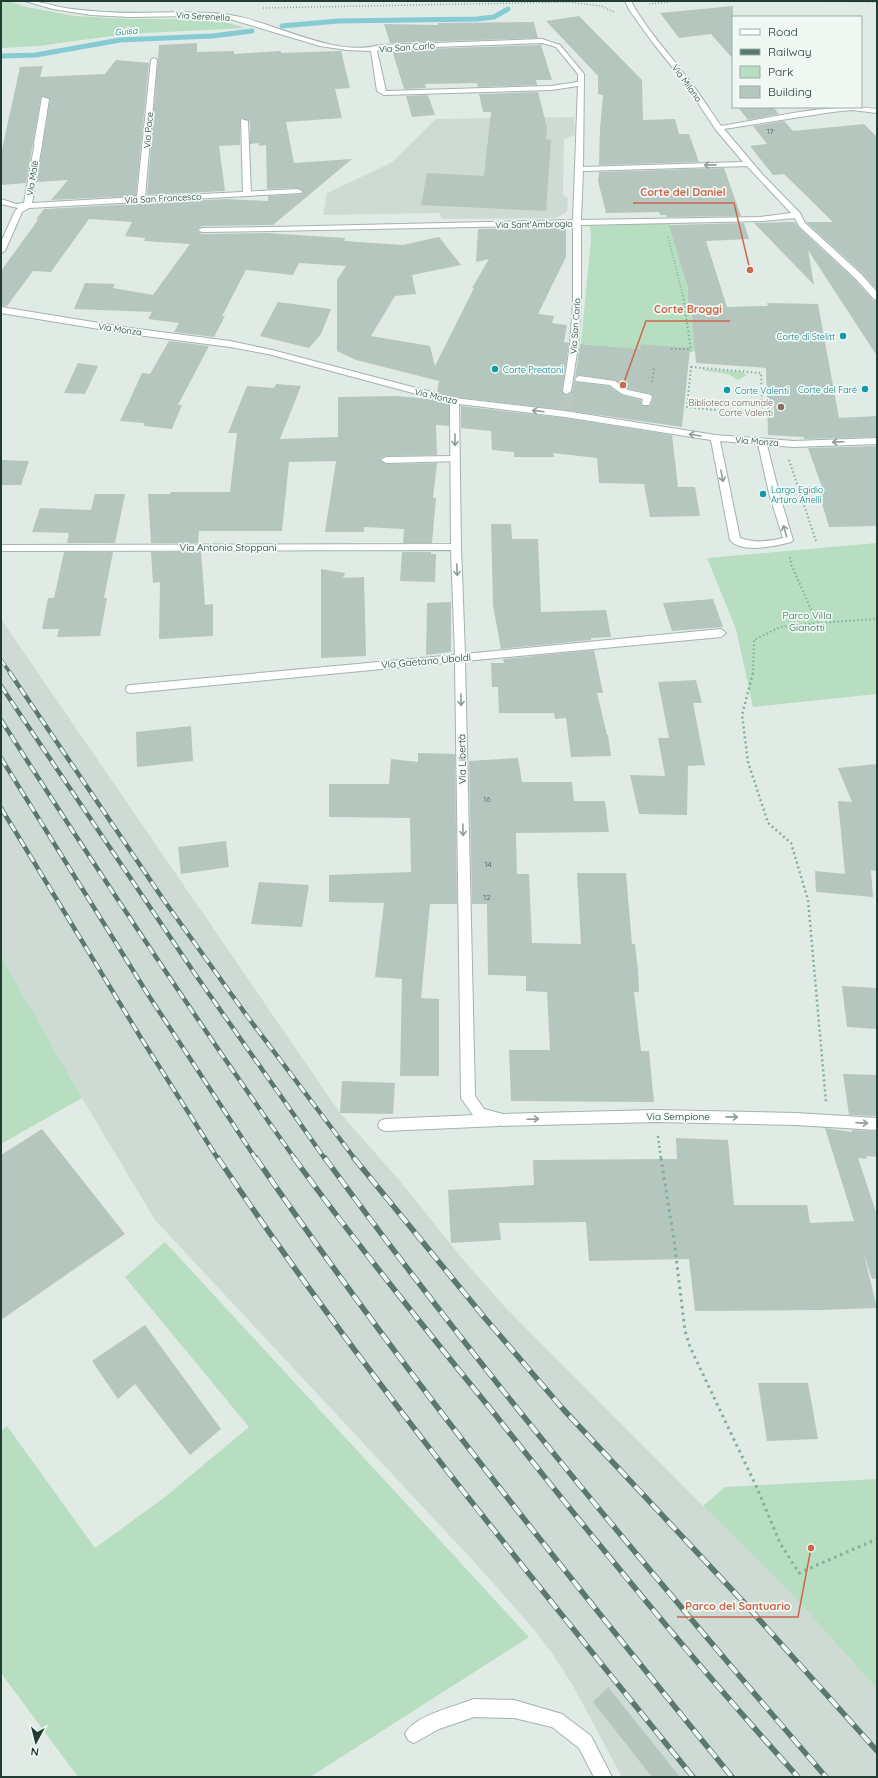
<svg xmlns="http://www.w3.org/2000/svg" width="878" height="1778" font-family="Quicksand,sans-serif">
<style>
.built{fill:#cedbd4}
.green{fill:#b7dec0}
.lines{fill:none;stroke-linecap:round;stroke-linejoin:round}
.stream{stroke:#85cbd3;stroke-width:5}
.building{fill:#b5c6be}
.minor-tunnel{stroke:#bac8c1;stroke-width:10;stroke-dasharray:10 4.5;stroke-linecap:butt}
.service-casing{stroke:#a3b3ac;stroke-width:2}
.minor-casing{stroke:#a3b3ac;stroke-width:2}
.path-far3{stroke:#7fb09e;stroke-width:1.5;stroke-dasharray:1 2;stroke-linecap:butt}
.path-far2{stroke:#7fb09e;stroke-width:2;stroke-dasharray:1.5 2.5;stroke-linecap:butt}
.path-far1{stroke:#7fb09e;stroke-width:2.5;stroke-dasharray:2 3;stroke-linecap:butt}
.path{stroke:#7fb09e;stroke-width:3;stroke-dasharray:2.5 4;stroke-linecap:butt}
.service{fill:#fff;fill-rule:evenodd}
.minor{fill:#fff;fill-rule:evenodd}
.rail-far2-casing{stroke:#5a786e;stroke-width:3.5}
.rail-far1-casing{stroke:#5a786e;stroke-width:4.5}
.rail-casing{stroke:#5a786e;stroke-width:5.5}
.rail-far2{stroke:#f0f8f4;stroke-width:2.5;stroke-dasharray:7;stroke-linecap:butt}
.rail-far1{stroke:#f0f8f4;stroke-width:3;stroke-dasharray:9;stroke-linecap:butt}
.rail{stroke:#f0f8f4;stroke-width:4;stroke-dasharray:12;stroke-linecap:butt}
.oneway{stroke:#909e99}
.culture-dot{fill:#0f9aa8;stroke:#f0f8f4;stroke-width:1.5}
.education-dot{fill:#8d6e63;stroke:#f0f8f4;stroke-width:1.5}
.labels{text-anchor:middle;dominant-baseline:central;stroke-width:3.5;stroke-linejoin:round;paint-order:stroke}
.number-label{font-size:8px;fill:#455e56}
.far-street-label{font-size:9px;fill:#203c33;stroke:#f0f8f4}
.far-water-label{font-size:9px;font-style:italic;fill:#186f7a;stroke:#f0f8f4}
.far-culture-label{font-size:9px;fill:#0d838f;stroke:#f0f8f4;text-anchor:start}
.far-education-label{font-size:9px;fill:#785e54;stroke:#f0f8f4;text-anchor:end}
.street-label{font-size:10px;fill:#203c33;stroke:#f0f8f4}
.park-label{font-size:10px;fill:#297442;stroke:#f0f8f4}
.leader{fill:none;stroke:#cc674c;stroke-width:1.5}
.callout-dot{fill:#cc674c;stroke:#f0f8f4;stroke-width:1.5}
.callout-label{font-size:11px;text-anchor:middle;font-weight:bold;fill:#cc674c;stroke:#f0f8f4;stroke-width:3.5;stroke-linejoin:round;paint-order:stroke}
</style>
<rect width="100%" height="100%" fill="#e0ebe5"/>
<path class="built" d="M574,117L575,135L564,139L563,195L568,198L567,212L556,218L442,219L440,213L323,215L327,193L391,163L436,119Z
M1,619L340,1113L400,1181L461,1257L504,1306L703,1506L788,1590L877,1689V1777H622L573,1686L552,1653L531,1626L476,1564L155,1220L82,1098L1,956Z"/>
<path class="green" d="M1,1H8L27,7L74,16L131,19H203L222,21L245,28L126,34L39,46L1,48Z
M670,223L687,285L693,326L785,359L671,350V347L642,344L640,349L581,344L591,239L590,226Z
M702,369L742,372L747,375L738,380L728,374L706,371Z
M877,543V694L753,707L736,629L707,558Z
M1,956L82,1098L1,1144Z
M165,1242L529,1637L310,1777H78L1,1673V1431L7,1426L95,1548L165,1497L249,1427L125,1277Z
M877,1479V1689L788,1590L703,1506L725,1487Z"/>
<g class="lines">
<path class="stream" d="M282,26L338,21L477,19L494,17L508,9
M1,56L36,55L120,40L212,36L252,31"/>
</g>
<path class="building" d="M733,6V59L711,34L679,38L660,13Z
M579,16L642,80L643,120L675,119L679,134H689L699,162L599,165L600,129L603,95L598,94V76L546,21Z
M534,22L538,38L390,43L384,24L438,25V23Z
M197,43V52L234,51V54L281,51V53L341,51L350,88L335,89L342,118L286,122L294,163L352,159L273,225L202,226L197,229V231L202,234L267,233L345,238L344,241L403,245L439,237L461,265L412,275L416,294L395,296L371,336L430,346L435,366L474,288H472L489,259L476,262L478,229L566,227V257L538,314L554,316L552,323L567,325L564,342L569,343L562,391L563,394L567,395L572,392L574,381L576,382L609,386L622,395L641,400V404L643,406H650L653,398L651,394L629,389L615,380L579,375L575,377L580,344L640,349L641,344L690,348L682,427L565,410L454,397L437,392L439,381L356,360L337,351V280L346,266L299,263L293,275L246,270L222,316H225L214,337L174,332L179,323L148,319L152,312L74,309L85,283L115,284L113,288L153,295L190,244L144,241L145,238L125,236L132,222L89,219L51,272L33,271L7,306H1V271L38,220L36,219L44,209L226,199L268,201V196L302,194L303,191L298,188L267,189L266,145L259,146V143L250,144V121L241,118L240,119V145L219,146L225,191L147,195L159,45Z
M541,45L552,80H536L537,85L478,87L477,83L425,84L426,88L404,89L392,50Z
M116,60L149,63L136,196L51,200L68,180L37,182L50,99L42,96L41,97L26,183L1,185V154L20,67L43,66L40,77L105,74Z
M538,92L547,127L546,139L551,140L546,211L421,205L427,173L484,176L491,112H483L479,94Z
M428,95L435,115L412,117L406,96Z
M738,107H773L779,114L748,120Z
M784,121L793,131L864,124L877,137V290L862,273L806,222H833L784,174L773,175L750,146L767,144L753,126Z
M724,168L741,216L667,217L666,215H660L659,212L606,213L598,181L599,172Z
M789,222H795L798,227L854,279L873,300L877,301V356L808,250L814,285L754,223Z
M744,223L749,239L706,241L727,307L768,306L767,303L818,304L839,418L877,416V437L804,439V437L768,435L766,368L696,363L691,305L688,304V288L669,225Z
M278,302L331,309L321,334L309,348L260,336Z
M169,341L209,346L178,405H182L172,429L144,426V423L120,421L142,373L150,374Z
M78,363L98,366L85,394L64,393Z
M276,384L301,386L280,439L338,437V397L396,396L430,399L449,404V426L436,425L437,455L386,456L380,459L386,464L437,463L433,498H436L432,543H403L404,529L364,527V532H325L336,461L289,462L282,531H199L198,543H151L148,494H170L171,492H230L237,433H228L247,386L274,388Z
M461,406L565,418L672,435L678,487H695L700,516L650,517L644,484L599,483L597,458L553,453L554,457H514V452L492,450L491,431L461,428Z
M877,446V526L829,527L817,487H822L808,448Z
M1,460L29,461L21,485H1Z
M95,494H125L115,543H67L69,533L32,532L40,508L91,510Z
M491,524H511L512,539H538L541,612L606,610L611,637L591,638V640L501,649L493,605Z
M64,552H113L104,598H107L100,636L57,637L59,629H42L48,598H54Z
M151,552H201L205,605L213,604V636L159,639L160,582L153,583Z
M402,552H431V554H436L435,582L400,581Z
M321,569L345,573L343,578L364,577L366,656L321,658Z
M713,599L723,627L672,631L663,603Z
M451,602V652L426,655L427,603Z
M594,650L603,693H597L607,735H608L611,756L571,757L566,718L555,719L554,713H499L498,687H492L491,663H504L503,659Z
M696,680L702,703H693L705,765L688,766L687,815L639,814L630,775L665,776L658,738H669L658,682Z
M191,726L193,761L137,767L136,732Z
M418,753L455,754L457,904H430L421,998L439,999V1076H400L402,979L375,977L384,903L329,902V875L411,872L410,818L329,817V784H389L391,759L418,762Z
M518,758L522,782H572L574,801H605L609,832L516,833L517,874H529L532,943L581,944L577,873H626L632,944H635L638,971L639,992H634L641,1051H649L654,1102L511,1101L509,1050H550L547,992L526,991V976L488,975L487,904H472L469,761Z
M877,764V871L871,870L873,897L816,892L815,871L845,874L838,801L852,802L838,768Z
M226,841L229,867L181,874L178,847Z
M259,882L309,885L302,927L251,924Z
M842,986L877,988V1029L847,1027Z
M843,1074L877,1075V1116L849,1115Z
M342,1081L395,1083L393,1114L340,1113Z
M825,1128L852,1132V1130L877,1131V1157L866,1156L867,1159L858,1158L877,1215V1278L872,1279L864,1255L877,1308L820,1310L695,1311L689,1259L589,1261L586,1222L499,1223L501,1240L451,1243L448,1190L534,1185L533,1160L677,1159L676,1138L728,1140L734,1205H807L810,1223L854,1221Z
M42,1129L125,1234L1,1320V1155Z
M145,1325L221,1429L190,1455L135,1384L118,1399L92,1361Z
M758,1383H808L818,1439L767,1441Z
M608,1687L680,1777H652L593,1702Z"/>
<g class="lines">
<path class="minor-tunnel" d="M565,411L567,391"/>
<defs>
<path id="service" d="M42,97L49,99L42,144L38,146L34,144Z
M241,119L248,121L251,194L247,196L243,194Z
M271,227L275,229L274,231L202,232L198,230L202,228Z
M579,376L615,381L628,390L651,395L652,397L649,405H643L642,403L643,399L622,394L610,385L576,381L575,379Z
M455,456L460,459L458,461L386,463L381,460L386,457Z
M499,1114L504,1116L506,1120L504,1124L499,1126L385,1131L380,1129L378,1125L380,1121L385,1119Z"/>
<path id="minor" d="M25,1C37,1 48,4 60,7C75,10 91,11 106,12C147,15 189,9 230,15C275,22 334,58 380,45L542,39L560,45L584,74L583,167L743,162L716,130L682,79L653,43L630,11L625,1H631C645,28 667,51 685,75C698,91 709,109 721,126C771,118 826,103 877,109V113L852,110L832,112L724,129L762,174L800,213L805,223L861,274L877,292V300L874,299L855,278L799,226L795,218L761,221L581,225V301L578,346L571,391L567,394L564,393L563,391L570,346L573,301V225L271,231L267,229L271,227L573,220L578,86L551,90L384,95L377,91L371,51L347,50L320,46L230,19L193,16L130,17L91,15L53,9ZM542,43L556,47L578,74V82L551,86L386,91L377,51L381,49ZM747,166L791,213L761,217L581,220L583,171Z
M154,58L157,60L145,197L298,189L302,191L301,193L29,208L22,212L5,251L1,253V242L15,211L18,208L1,204V199L16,204L24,203L35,142H38L42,144L32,203L137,197L151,60Z
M1,307L130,328L230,341L272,350L454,398L565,411L715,435L794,441L877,438V444L794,447L767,445L779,493L793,540L791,542C776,546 742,554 730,540L711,440L565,417L459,404L461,547L465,654L721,629L726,633L721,637L465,661L475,1096L484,1109L503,1114L656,1110L796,1113L877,1118V1130L796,1125L656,1122L503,1126L475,1118L461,1098L455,662L131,693L127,692L126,689L127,686L131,685L455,655L451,550L1,551V545L451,544L450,403L268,354L230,347L130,334L1,313ZM720,441L758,444L769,493L783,538C768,542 754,543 740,538Z
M474,1699L514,1700L562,1714L591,1736L612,1777H594L579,1748L552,1727L514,1718L474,1717L439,1729L414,1743L408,1740L405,1734C413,1716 456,1706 474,1699Z"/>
</defs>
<use href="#service" class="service-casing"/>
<use href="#minor" class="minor-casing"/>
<path class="path-far3" d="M797,1L877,2
M649,4L678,1
M263,8L567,2L601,6L614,12
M668,237L683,296"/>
<path class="path-far2" d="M683,295L691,351
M671,349H691
M691,367L761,373L763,415L687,407Z
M652,382L654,368
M789,460L816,541
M790,557L791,564L817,623L877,619
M753,674L754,640L780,627L817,623"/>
<path class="path-far1" d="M753,673L742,715L748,762L768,823L791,843L808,900L826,1102
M658,1136L661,1159"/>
<path class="path" d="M661,1158L674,1240L685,1331L690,1347L757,1488L780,1543L799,1573L877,1539"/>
<use href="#service" class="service"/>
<use href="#minor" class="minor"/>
<defs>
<path id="rail-far2" d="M1,660L11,674"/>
<path id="rail-far1" d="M10,673L163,899L247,1016L355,1159
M1,686L195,974L325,1159
M1,720C96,868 192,1015 295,1159
M1,758L147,993L256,1159
M1,808L141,1038L218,1159"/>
<path id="rail" d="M218,1158C363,1374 529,1574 693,1777
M256,1158C403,1372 567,1575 732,1777
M294,1158C358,1246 428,1332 497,1417C594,1540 693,1661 798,1777
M325,1158C481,1372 653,1576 826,1777
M354,1158L484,1317L563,1409L749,1608L877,1751"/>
</defs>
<use href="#rail-far2" class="rail-far2-casing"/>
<use href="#rail-far1" class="rail-far1-casing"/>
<use href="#rail" class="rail-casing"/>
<use href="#rail-far2" class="rail-far2"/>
<use href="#rail-far1" class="rail-far1"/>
<use href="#rail" class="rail"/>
</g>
<defs><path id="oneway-shaft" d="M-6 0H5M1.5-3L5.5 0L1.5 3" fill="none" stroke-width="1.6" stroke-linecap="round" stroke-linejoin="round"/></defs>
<g class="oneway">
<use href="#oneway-shaft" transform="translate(710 165) rotate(179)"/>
<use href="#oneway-shaft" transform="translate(538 411) rotate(-173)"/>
<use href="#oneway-shaft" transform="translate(695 435) rotate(-171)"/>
<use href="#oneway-shaft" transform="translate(455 440) rotate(90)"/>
<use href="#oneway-shaft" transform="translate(838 442) rotate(178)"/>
<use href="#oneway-shaft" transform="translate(722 476) rotate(79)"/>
<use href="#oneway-shaft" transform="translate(785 531) rotate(-106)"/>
<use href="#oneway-shaft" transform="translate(457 570) rotate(88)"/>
<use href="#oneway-shaft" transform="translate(461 700) rotate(89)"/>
<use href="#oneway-shaft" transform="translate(463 830) rotate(89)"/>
<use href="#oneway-shaft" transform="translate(732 1117) rotate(1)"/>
<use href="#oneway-shaft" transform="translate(533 1119) rotate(-2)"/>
<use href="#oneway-shaft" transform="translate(862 1123) rotate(4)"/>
</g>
<g class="culture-dot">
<circle cx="843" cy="336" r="4"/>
<circle cx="495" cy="369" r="4"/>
<circle cx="865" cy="389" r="4"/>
<circle cx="727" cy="390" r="4"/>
<circle cx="763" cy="494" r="4"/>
</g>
<circle class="education-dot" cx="781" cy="407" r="4"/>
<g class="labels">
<g class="number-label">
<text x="770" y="131">17</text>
<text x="487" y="799">16</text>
<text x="488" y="864">14</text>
<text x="487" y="897">12</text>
</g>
<g class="far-street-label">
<text transform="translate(203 16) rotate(3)">Via Serenella</text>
<text transform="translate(407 47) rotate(-4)">Via San Carlo</text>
<text transform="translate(687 83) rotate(54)">Via Milano</text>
<text transform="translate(148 130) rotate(-85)">Via Pace</text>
<text transform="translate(32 178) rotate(-81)">Via Malè</text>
<text transform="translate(163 198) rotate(-3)">Via San Francesco</text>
<text transform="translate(534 224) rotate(-1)">Via Sant'Ambrogio</text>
<text transform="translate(575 326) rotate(-86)">Via San Carlo</text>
<text transform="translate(120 329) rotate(8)">Via Monza</text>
<text transform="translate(436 396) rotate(13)">Via Monza</text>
<text transform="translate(757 441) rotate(4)">Via Monza</text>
</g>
<g class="far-water-label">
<text transform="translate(126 31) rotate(-5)">Guisa</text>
</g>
<g class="far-culture-label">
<text x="835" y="336" text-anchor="end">Corte di Stelitt</text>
<text x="503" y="369">Corte Preatoni</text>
<text x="857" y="389" text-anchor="end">Corte del Faré</text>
<text x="735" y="390">Corte Valenti</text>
<text x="771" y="489">Largo Egidio<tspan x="771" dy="10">Arturo Anelli</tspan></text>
</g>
<g class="far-education-label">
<text x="773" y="402">Biblioteca comunale<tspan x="773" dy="10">Corte Valenti</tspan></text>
</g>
<g class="street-label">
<text x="228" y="547">Via Antonio Stoppani</text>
<text transform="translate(426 661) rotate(-5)">Via Gaetano Uboldi</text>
<text transform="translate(462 759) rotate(-91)">Via Libertà</text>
<text x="678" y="1116">Via Sempione</text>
</g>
<g class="park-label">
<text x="807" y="615">Parco Villa<tspan x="807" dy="12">Gianotti</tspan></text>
</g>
</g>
<path class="leader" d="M750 270L734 203H633M623 385L646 321H730M811 1548L798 1617H677"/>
<g class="callout-dot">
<circle cx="750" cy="270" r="4"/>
<circle cx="623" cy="385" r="4"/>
<circle cx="811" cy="1548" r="4"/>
</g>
<g class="callout-label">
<text x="683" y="196">Corte del Daniel</text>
<text x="688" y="313">Corte Broggi</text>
<text x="738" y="1610">Parco del Santuario</text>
</g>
<rect width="878" height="1778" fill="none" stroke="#203c33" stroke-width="4"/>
<rect x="732" y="16" width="130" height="92" fill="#f0f8f4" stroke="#9dada7"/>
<rect x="740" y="29" width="20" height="6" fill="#ffffff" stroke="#9dada7"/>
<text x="768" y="36" font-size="12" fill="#203c33">Road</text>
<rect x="740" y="49" width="20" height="6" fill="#5a786e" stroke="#9dada7"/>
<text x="768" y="56" font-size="12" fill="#203c33">Railway</text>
<rect x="740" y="66" width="20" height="12" fill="#b7dec0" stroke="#9dada7"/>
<text x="768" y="76" font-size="12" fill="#203c33">Park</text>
<rect x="740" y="86" width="20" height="12" fill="#b5c6be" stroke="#9dada7"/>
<text x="768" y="96" font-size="12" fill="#203c33">Building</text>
<g transform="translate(36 1742) rotate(187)" stroke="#f0f8f4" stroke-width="3" paint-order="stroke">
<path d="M0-3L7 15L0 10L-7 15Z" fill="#203c33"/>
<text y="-6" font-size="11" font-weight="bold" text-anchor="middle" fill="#203c33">N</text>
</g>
</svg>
